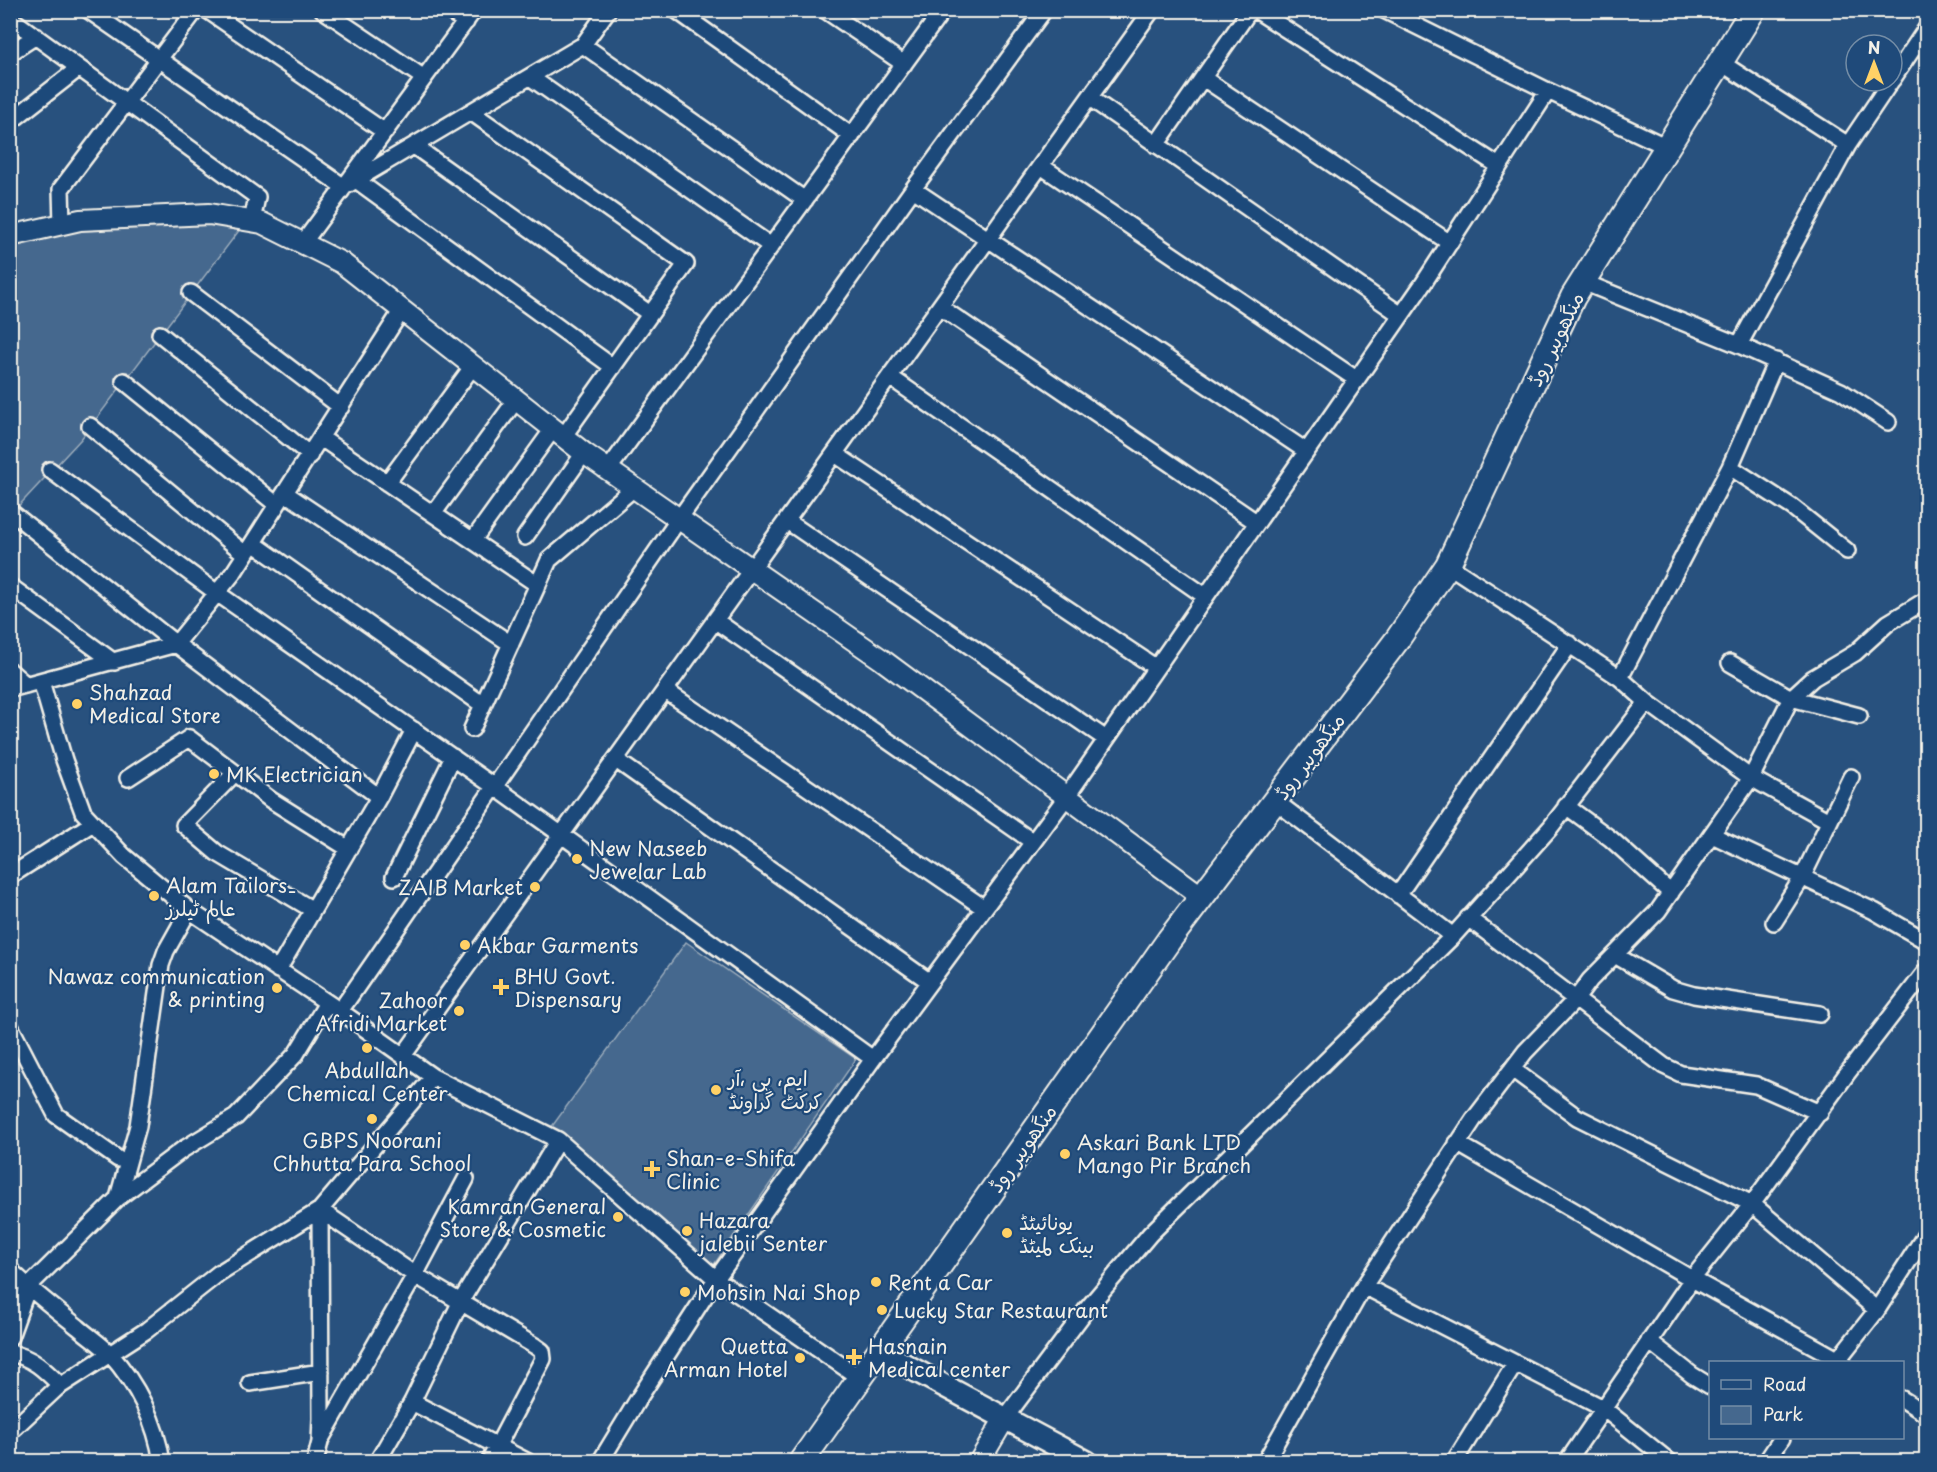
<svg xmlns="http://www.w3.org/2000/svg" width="1937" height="1472" font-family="'Playpen Sans','Playpen Sans Arabic',sans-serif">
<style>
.green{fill:#45688e;stroke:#9cacbb;stroke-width:1.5}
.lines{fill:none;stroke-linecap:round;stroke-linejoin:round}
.minor-casing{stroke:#f4f1e8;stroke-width:20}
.tertiary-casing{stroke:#f4f1e8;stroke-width:24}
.secondary-casing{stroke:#f4f1e8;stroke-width:26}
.primary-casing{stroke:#f4f1e8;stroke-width:28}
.minor{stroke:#1f4a7a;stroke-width:15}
.tertiary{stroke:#1f4a7a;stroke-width:20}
.secondary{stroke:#1f4a7a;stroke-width:21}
.primary{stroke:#1f4a7a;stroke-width:24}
.poi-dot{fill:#ffd166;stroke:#1f4a7a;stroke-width:2}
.labels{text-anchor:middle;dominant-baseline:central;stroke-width:4.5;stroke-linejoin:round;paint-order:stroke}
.street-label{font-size:20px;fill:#f4f1e8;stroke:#1f4a7a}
.poi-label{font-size:20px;fill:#f4f1e8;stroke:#1f4a7a;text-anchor:start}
</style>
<rect width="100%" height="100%" fill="#28517e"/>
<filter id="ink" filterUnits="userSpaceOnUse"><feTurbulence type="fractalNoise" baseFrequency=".0167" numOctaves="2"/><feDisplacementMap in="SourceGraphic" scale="12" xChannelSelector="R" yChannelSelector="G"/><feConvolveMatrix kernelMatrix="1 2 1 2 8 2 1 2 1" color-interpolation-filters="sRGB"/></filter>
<g filter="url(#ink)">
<path class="green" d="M81,220H247L81,439L11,514V236Z
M686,942L856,1059L713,1266L545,1136Z"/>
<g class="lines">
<defs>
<path id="minor" d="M88,10L344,187L583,45L608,10
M207,10L385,132
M323,10L424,78
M448,10L466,22
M676,10L852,136
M825,10L904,64
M1256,10L1499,166
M1384,10L1548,91L1667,147
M17,23L257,197L252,221
M583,45L805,200
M10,53L36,36
M1720,62L1848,145
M530,77L771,246
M1203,78L1450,243
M1892,80L1926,29
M1090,98L1401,315
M471,112L686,264L563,437
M10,122L79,68
M1156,145L1250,10
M414,146L650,314
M1041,166L1356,379
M356,180L613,367
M913,189L1306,451
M62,224L61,189L196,10
M303,243L474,10
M1583,282L1739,345L1841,391L1888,422
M191,293L341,407
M940,307L1256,522
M160,334L310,455
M1739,345L1848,145L1891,81
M890,377L1205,596
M124,381L277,505
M90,426L245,554
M321,438L538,585
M835,454L1155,667
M1730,467L1792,507L1847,551
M50,470L217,593L495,787L873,1059
M608,470L943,10
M387,483L473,366
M285,493L511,644
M11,512L176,644L379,797
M433,514L516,400
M787,521L1106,739
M525,537L584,453
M473,540L553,429
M253,543L483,705
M1448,565L1620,678L1647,702L1751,778L1829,821
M10,586L114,662
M716,621L1033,842
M1730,663L1791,698L1813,678L1855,653L1888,623L1926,600
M10,671L26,685
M1620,678L1730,467L1776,361
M41,681L64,760L83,812L124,856L189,910L340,1011L433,1077L558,1140L716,1279L860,1378
M10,689L176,644L234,572L402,310
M666,691L984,908
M472,729L549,560L634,488
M616,760L930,982
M235,773L184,825L217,853L313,910
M128,778L189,738L271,800L349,849
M1275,801L1453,936
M1566,806L1611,839L1671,893
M1712,835L1874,911L1926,941
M10,876L93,823
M394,877L453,757
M1398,895L1570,644
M1468,918L1664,1066L1681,1074L1756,1085L1820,1113
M1774,922L1802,878L1851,777
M1615,955L1673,989L1694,995L1820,1014
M278,970L379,797L414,730
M340,1011L679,519L913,189L1044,10
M10,1026L56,1115L118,1159
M403,1056L1152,10
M1512,1069L1577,1117L1752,1204L1877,1310
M1457,1143L1692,1279L1843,1362
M118,1198L138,1126L161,965L166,951L189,910
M10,1270C32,1291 55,1309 78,1327C88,1336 101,1344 110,1354C137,1384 156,1422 162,1462
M1364,1286L1603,1408L1670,1462
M10,1337L28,1287L118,1198L182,1150L236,1117L296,1054L327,1003
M1649,1341L1692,1375L1710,1386
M10,1353C32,1357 45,1370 60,1385
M1836,1362L1877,1310L1926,1234
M250,1383L321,1372
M1902,1399L1926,1414
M412,1402L528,1462
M1005,1418L1086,1310L1150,1234L1453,936L1550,828L1647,702
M10,1432L57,1388L147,1330L219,1273L320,1210L415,1275L535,1346L542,1351L543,1359L489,1462
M321,1439L415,1275L466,1179
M315,1462L320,1442L321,1418L320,1210L433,1077
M377,1462L412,1402L461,1301L558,1140
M600,1462L637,1401L716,1279L873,1059L1067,796L1423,284L1548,91
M1265,1462L1364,1286L1474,1119L1525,1052L1576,999L1590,980L1658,911L1751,778L1791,698L1859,716
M1454,1462L1515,1364
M1567,1462L1692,1279L1752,1204L1846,1075L1926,971
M1766,1462L1782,1438"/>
<path id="tertiary" d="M10,236L80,220L209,214L262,223L342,263L584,453L881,659L1202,897
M979,1462L1005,1418"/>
<path id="secondary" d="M879,1351L1087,1462"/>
<path id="primary" d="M801,1462L1169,940L1397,640L1448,565L1573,297L1753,10"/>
</defs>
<use href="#minor" class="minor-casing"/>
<use href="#tertiary" class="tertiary-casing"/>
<use href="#secondary" class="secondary-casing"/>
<use href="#primary" class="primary-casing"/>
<use href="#minor" class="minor"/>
<use href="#tertiary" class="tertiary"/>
<use href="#secondary" class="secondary"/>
<use href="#primary" class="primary"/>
</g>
</g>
<g class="poi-dot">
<circle cx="77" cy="704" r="6"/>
<circle cx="214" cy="774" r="6"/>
<circle cx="577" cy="859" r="6"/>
<circle cx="535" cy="887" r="6"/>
<circle cx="154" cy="896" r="6"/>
<circle cx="465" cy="945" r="6"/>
<path d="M498 978h6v6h6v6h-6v6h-6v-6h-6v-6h6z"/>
<circle cx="277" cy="988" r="6"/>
<circle cx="459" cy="1011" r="6"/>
<circle cx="367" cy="1048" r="6"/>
<circle cx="716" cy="1090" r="6"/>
<circle cx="372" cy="1119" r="6"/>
<circle cx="1065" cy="1154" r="6"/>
<path d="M649 1160h6v6h6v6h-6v6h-6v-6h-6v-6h6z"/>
<circle cx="618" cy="1217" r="6"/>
<circle cx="687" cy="1231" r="6"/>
<circle cx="1007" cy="1233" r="6"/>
<circle cx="876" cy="1282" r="6"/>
<circle cx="685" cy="1292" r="6"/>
<circle cx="882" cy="1310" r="6"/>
<path d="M851 1348h6v6h6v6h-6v6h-6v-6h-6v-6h6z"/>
<circle cx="800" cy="1358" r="6"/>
</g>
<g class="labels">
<g class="street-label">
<text transform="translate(1555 339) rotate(-64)">منگھوپیر روڈ</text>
<text transform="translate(1309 756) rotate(-53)">منگھوپیر روڈ</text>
<text transform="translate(1022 1148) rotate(-55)">منگھوپیر روڈ</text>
</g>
<g class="poi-label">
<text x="89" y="692">Shahzad<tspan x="89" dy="23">Medical Store</tspan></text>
<text x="226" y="774">MK Electrician</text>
<text x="589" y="848">New Naseeb<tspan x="589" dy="23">Jewelar Lab</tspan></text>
<text x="166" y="885">Alam Tailors۔<tspan x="166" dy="23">عالم ٹیلرز</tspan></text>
<text x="523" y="887" text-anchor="end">ZAIB Market</text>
<text x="477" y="945">Akbar Garments</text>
<text x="265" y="976" text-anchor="end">Nawaz communication<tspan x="265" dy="23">&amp; printing</tspan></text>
<text x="514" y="976">BHU Govt.<tspan x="514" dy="23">Dispensary</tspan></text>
<text x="447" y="1000" text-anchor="end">Zahoor<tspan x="447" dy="23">Afridi Market</tspan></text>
<text x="367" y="1070" text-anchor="middle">Abdullah<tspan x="367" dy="23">Chemical Center</tspan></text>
<text x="728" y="1078">ایم، پی ،آر<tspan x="728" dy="23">کرکٹ گراونڈ</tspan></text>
<text x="372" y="1140" text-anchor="middle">GBPS Noorani<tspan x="372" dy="23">Chhutta Para School</tspan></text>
<text x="1077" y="1142">Askari Bank LTD<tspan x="1077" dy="23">Mango Pir Branch</tspan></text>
<text x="666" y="1158">Shan-e-Shifa<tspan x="666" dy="23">Clinic</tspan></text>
<text x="606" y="1206" text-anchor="end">Kamran General<tspan x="606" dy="23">Store &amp; Cosmetic</tspan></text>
<text x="699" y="1220">Hazara<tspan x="699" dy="23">jalebii Senter</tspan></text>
<text x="1019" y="1222">یونائیٹڈ<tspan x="1019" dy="23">بینک لمیٹڈ</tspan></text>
<text x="888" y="1282">Rent a Car</text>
<text x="697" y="1292">Mohsin Nai Shop</text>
<text x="894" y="1310">Lucky Star Restaurant</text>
<text x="788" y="1346" text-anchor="end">Quetta<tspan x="788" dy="23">Arman Hotel</tspan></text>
<text x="868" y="1346">Hasnain<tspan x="868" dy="23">Medical center</tspan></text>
</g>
</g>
<rect width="1937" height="1472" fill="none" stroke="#1f4a7a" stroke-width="36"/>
<rect x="18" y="18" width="1901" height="1436" fill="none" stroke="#f4f1e8" stroke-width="2" filter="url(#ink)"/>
<rect x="1709" y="1361" width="195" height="78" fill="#1f4a7a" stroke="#748da6" stroke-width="1.5"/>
<rect x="1721" y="1380" width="30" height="9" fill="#1f4a7a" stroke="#748da6" stroke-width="1.5"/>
<text x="1763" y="1391" font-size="18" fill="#f4f1e8">Road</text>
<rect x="1721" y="1406" width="30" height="18" fill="#45688e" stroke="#748da6" stroke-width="1.5"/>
<text x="1763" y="1421" font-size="18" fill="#f4f1e8">Park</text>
<g transform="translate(1874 63)"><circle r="28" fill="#1f4a7a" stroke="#748da6" stroke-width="1.5"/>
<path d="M0-4.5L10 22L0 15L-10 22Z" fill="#ffd166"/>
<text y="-9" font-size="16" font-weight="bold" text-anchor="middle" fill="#f4f1e8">N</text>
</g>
</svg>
